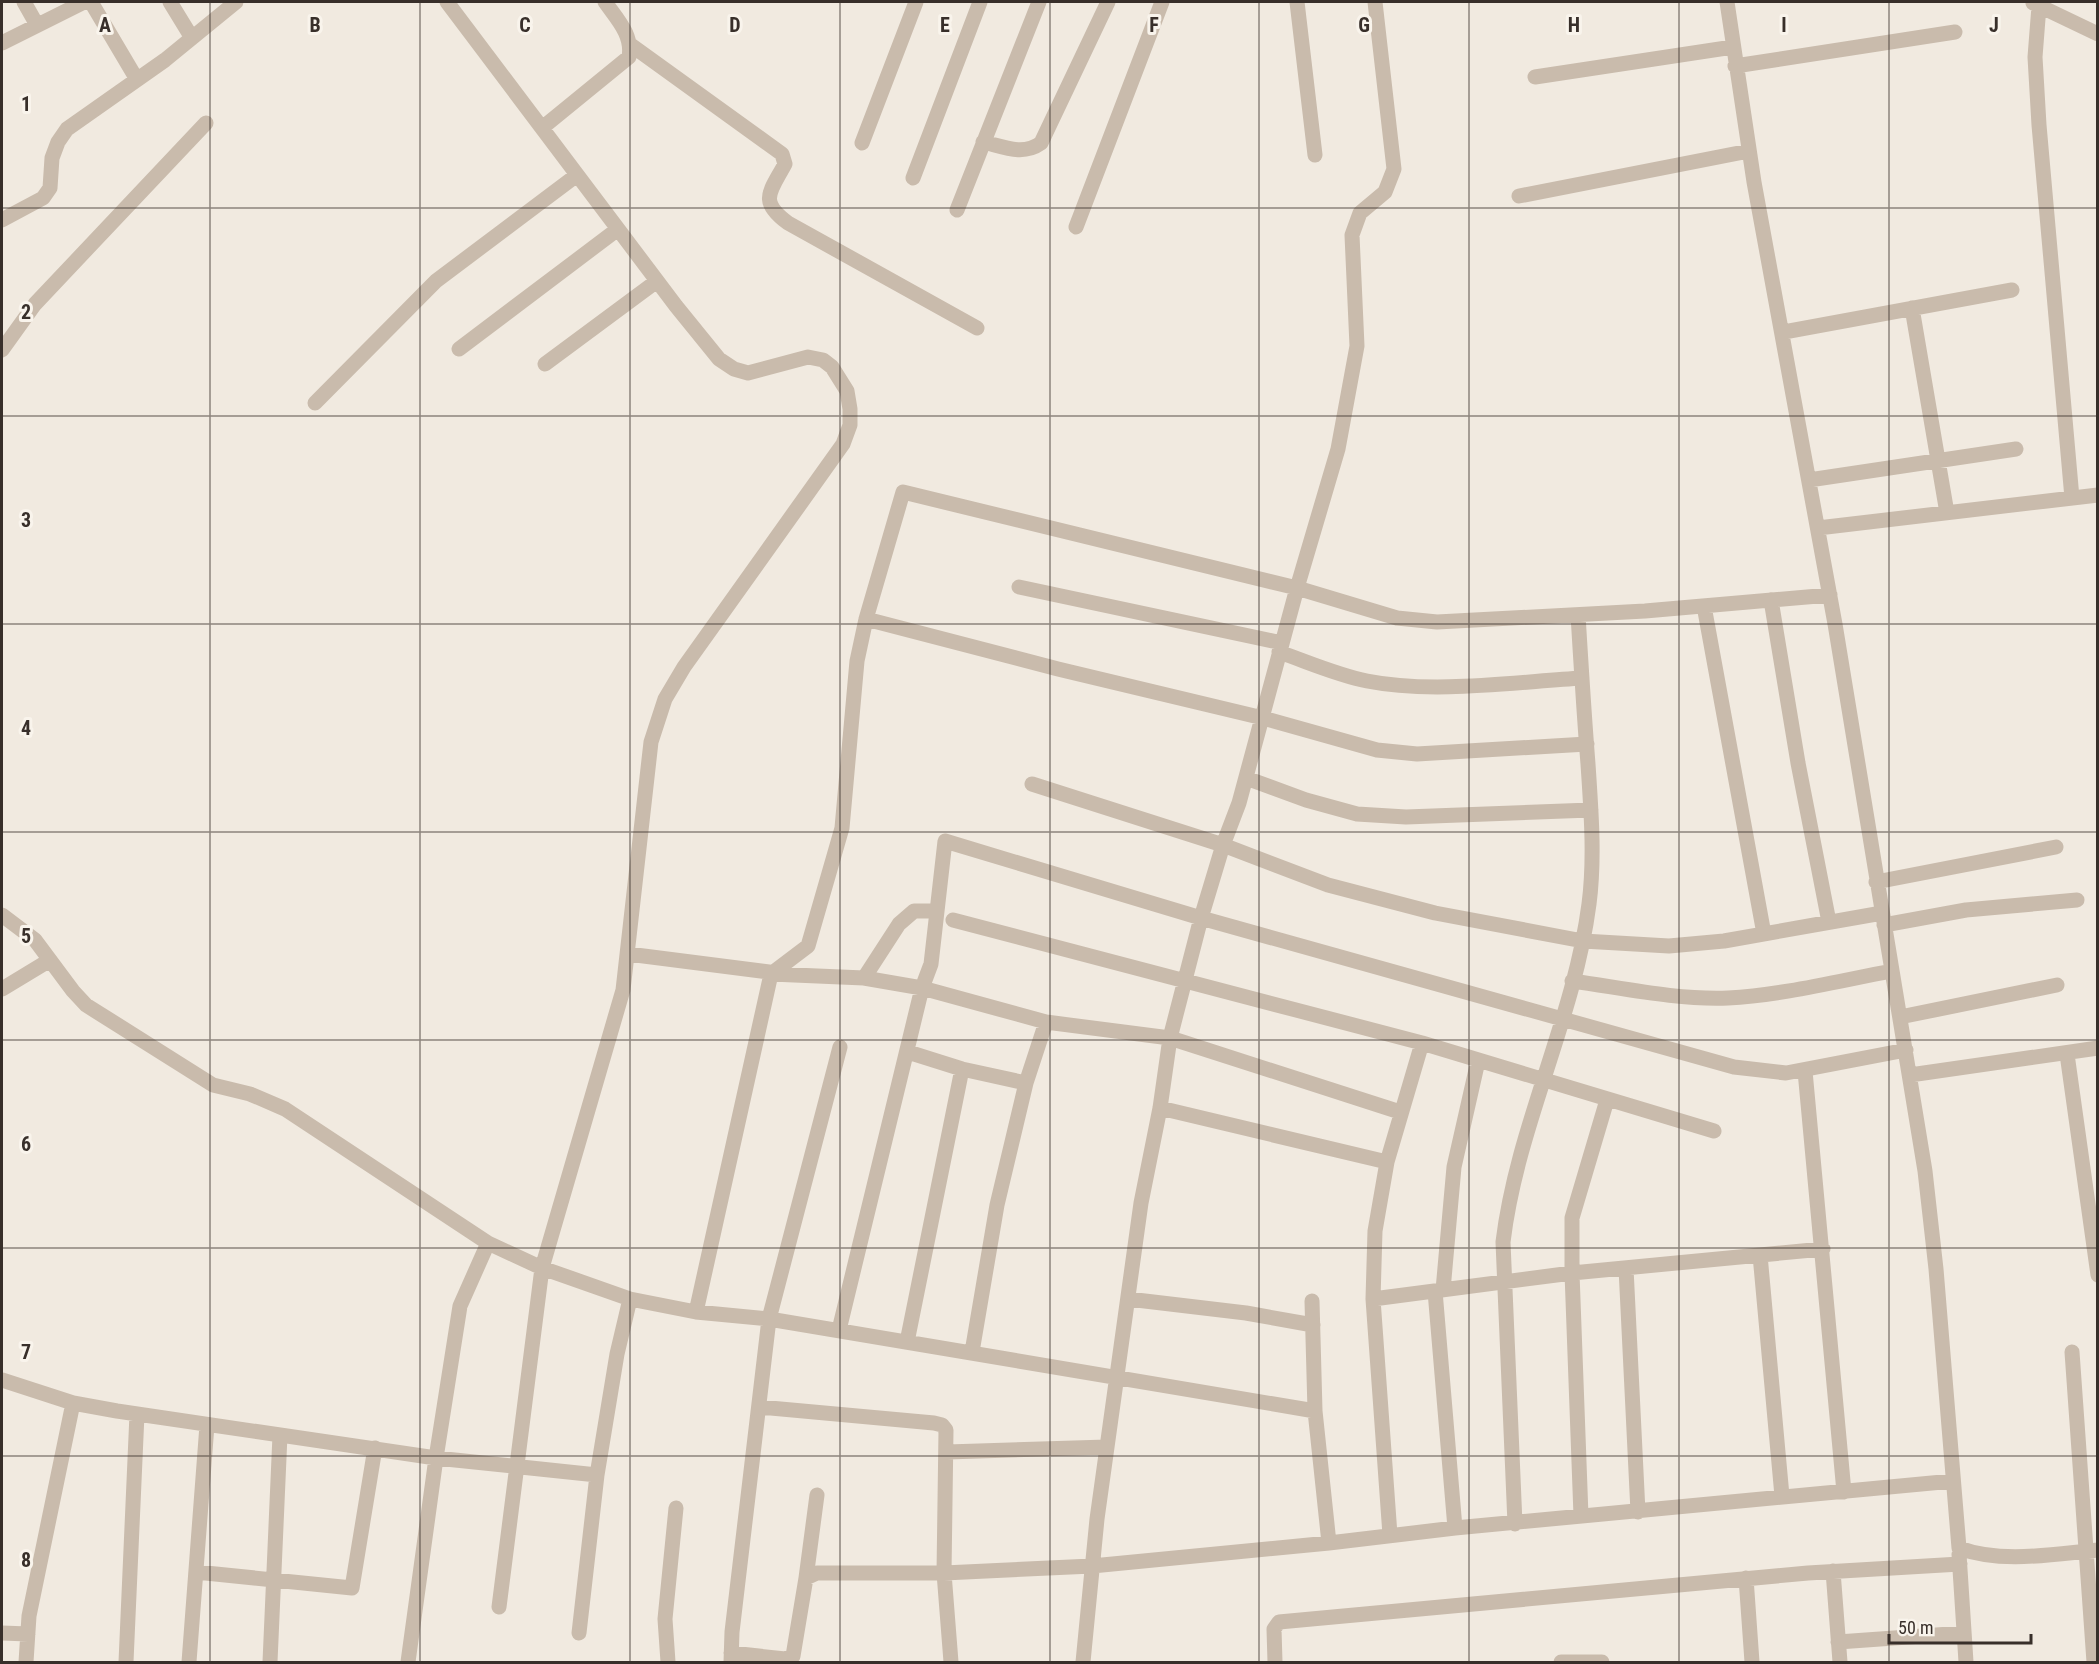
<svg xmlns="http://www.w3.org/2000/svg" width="2099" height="1664" font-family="'Roboto Condensed',sans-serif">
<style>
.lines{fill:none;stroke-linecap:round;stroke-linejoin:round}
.minor{stroke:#c9bbac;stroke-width:15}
.grid{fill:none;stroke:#382f2a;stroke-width:1.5;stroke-opacity:0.55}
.grid-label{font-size:20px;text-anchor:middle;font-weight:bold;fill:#382f2a;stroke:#f9f4ec;stroke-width:6;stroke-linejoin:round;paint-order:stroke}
</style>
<rect width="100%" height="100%" fill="#f1eae0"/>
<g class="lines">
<path class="minor" d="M24,2L37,25
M91,2L136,78
M170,2L192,38
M1297,2L1315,155
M1727,2L1754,182L1835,624L1925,1171L1936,1269L1959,1548C2002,1564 2053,1554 2098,1550
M2033,3L2098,34
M2039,6L2035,57L2039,125L2072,498
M2,43L84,2
M631,45L782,154L785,164C770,192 758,201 788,223L977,328
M1735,66L1955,32
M1535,77L1733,47
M542,128L629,57C633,35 617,19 605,2
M983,142C1004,147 1023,156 1041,143L1108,2
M862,143L916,2
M913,178L980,2
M1519,196L1749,151
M957,210L1039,2
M2,220L43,198L50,188L52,158L58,142L67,129L165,60L236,2
M1076,227L1162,2
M1912,308L1947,513
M1784,332L2012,290
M459,349L618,229
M2,350L35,304L206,123
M545,364L657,281
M315,403L436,281L577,175
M1809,480L2016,449
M1818,528L2098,495
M1019,587L1282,643
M1771,600L1798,763L1829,922
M1704,606L1764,934
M866,619L1058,669L1263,718L1377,750L1417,754L1587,744
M1279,652C1308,662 1337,675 1367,681C1432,694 1515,682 1582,678
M1246,778L1306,800L1357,814L1406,817L1591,810
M1032,784L1223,845L1328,885L1435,913L1583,941L1669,946L1724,941L1882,913
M1876,882L2056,847
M2,915L35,940L73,991L86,1005L213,1085L250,1094L285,1109L488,1243L542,1268L499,1607
M953,920L1422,1043L1714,1131
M1884,925L1966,910L2077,900
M628,954L769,972L771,974L864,978L922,988L1046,1022L1170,1038L1400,1112
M864,978L899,924L914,911H937
M1572,981C1623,988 1676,1000 1728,998C1783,995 1838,981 1892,971
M2,989L50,960
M1900,1017L2057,985
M908,1052L962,1069L1026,1083
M2067,1054L2098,1275
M1805,1071L1844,1492
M1910,1075L2098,1048
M1160,1108L1387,1162
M1760,1255L1782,1496
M1626,1268L1638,1512
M1443,1290L1454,1167L1478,1061
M1435,1291L1455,1528
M630,1299L696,1312L769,1319L1315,1411
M1128,1299L1246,1313L1313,1325
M1373,1299L1572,1273L1823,1249
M1312,1301L1315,1411L1329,1543
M696,1312L771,974L808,946L842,828L857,661L866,619L903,492L1297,588L1397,618L1437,622L1645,611L1830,595
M839,1330L922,988L931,964L945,841L1201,918L1734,1067L1786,1073L1906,1050
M907,1342L962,1069
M972,1352L997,1205L1026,1083L1046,1022
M2072,1352L2094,1662
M2,1380L73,1403L117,1411L436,1458L597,1475L617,1354L630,1299L542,1268L623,990L651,742L665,699L684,667L843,444L850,425V409L847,391L832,367L823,360L808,357L748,373L734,369L719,359L676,306L447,2
M759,1407L934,1423L942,1425L946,1430L944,1573L951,1662
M947,1452L1107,1447
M1581,1516L1572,1273V1218L1607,1100
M1515,1524L1503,1242C1517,1126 1574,1020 1589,904C1595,858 1591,810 1588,764C1584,714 1581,664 1578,615
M1390,1535L1373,1299L1375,1231L1387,1162L1422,1043
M1959,1554L1966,1662
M1833,1571L1840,1662
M196,1572L352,1588L375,1448
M806,1578L817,1495
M1746,1578L1752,1662
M2,1633L28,1634
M579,1633L597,1475
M1838,1642L1964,1633
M731,1653L785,1659L793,1656L806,1578L817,1573H944L1092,1566L1329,1543L1455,1528L1953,1481
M26,1662L29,1616L73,1403
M126,1662L137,1414
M189,1662L207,1425
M270,1662L280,1435
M408,1662L436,1458L460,1306L488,1243
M668,1662L665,1619L676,1508
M731,1662L732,1632L769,1319L840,1047
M1083,1662L1097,1519L1141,1203L1160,1108L1170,1038L1201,918L1223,845L1239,803L1297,588L1338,449L1357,346L1352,235L1360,213L1385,192L1394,169L1375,2
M1275,1662L1274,1629L1279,1622L1808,1573L1960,1564
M1561,1662H1602"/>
</g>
<path class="grid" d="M210,2V1662M420,2V1662M630,2V1662M840,2V1662M1050,2V1662M1259,2V1662M1469,2V1662M1679,2V1662M1889,2V1662M2,208H2098M2,416H2098M2,624H2098M2,832H2098M2,1040H2098M2,1248H2098M2,1456H2098"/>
<g class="grid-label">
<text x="105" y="32">A</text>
<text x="315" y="32">B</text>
<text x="525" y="32">C</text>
<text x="735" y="32">D</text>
<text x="945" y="32">E</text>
<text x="1154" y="32">F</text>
<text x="1364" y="32">G</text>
<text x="1574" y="32">H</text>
<text x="1784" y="32">I</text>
<text x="1994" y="32">J</text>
<text x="26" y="111">1</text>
<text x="26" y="319">2</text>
<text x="26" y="527">3</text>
<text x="26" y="735">4</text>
<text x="26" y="943">5</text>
<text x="26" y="1151">6</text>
<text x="26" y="1359">7</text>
<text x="26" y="1567">8</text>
</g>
<rect width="2099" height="1664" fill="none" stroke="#382f2a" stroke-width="6"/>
<path d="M1889 1634v9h142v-9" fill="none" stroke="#382f2a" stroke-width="3"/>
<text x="1898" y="1634" font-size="18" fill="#382f2a" stroke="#f9f4ec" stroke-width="4.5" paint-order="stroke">50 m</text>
</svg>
